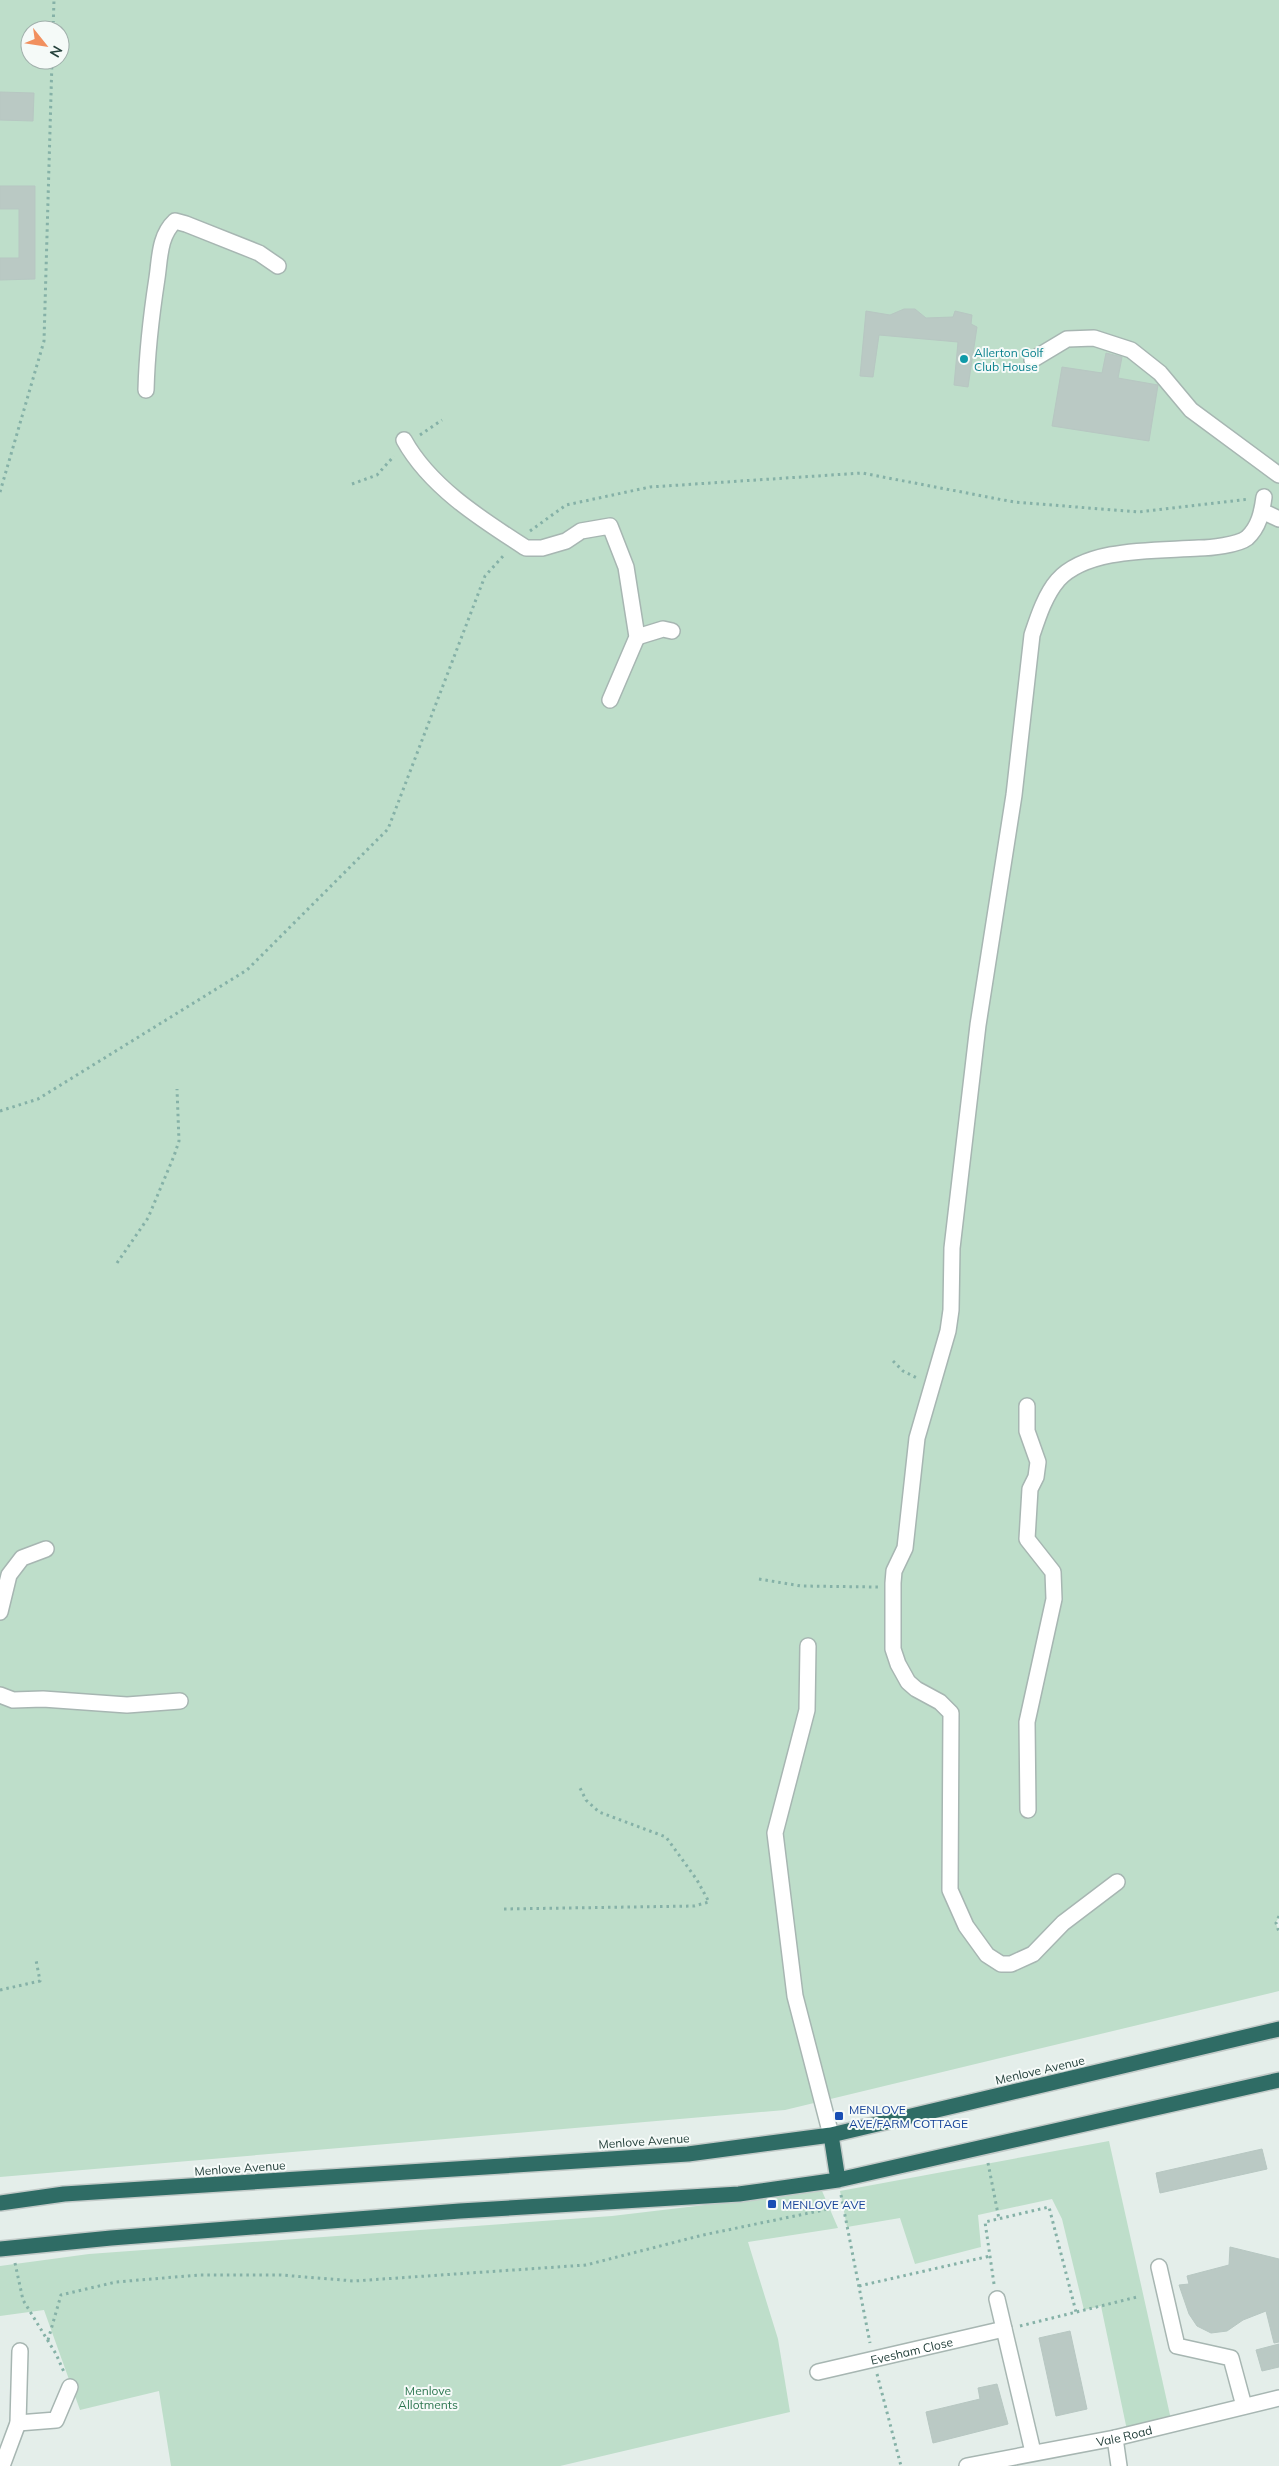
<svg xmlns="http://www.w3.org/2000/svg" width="1279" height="2466" font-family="Mulish,sans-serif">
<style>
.green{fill:#bedeca;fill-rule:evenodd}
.building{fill:#bac9c4;stroke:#b7c7c2}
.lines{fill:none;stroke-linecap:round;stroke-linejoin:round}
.minor-casing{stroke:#a7b6b2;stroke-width:18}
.highway-casing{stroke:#c2cac8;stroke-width:18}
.path{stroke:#85b1a7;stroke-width:3;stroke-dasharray:2.5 4;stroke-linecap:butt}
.minor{stroke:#fff;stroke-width:15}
.highway{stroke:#2f6c65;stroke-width:15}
.culture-dot{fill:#0f9aa8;stroke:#f5faf8;stroke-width:2}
.transit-dot{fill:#1a4fb4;stroke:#f5faf8;stroke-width:2}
.labels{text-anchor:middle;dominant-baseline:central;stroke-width:4;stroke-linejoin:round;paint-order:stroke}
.culture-label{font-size:12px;fill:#0d838f;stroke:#f5faf8;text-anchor:start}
.street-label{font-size:12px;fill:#24403b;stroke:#f5faf8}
.transit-label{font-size:12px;fill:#164399;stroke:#f5faf8;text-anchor:start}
.park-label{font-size:12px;fill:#2e7751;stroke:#f5faf8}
</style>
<rect width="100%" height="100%" fill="#e4eeea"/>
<path class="green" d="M0,0H1279V1916L1276,1923L1279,1932V1991L785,2110L0,2177ZM30,30H60V60H30Z
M1109,2141L1172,2424L1128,2435L1101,2306L1084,2310L1062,2219L1052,2199L978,2215L981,2247L915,2264L900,2218L847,2227L840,2191Z
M822,2191L838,2228L748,2242L778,2339L790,2412L560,2466H171L159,2391L80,2410L44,2310L0,2316V2266L89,2254L612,2216Z"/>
<path class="building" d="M0,92L34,93L33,121L0,120Z
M0,186H35V279L0,280V258H19V209H0Z
M904,309H915L926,318L953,317L955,311L972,315L971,324L977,327L968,387L954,385L958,342L879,335L873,377L860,376L866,311L890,315Z
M1106,353L1122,357L1118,378L1158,385L1149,441L1052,426L1062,367L1102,373Z
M1262,2149L1267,2169L1160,2193L1156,2173Z
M1230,2247L1279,2259V2342L1274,2343L1266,2311L1243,2320L1227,2331L1211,2333L1197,2326L1189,2314L1179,2285L1189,2284L1187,2276L1229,2265Z
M1070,2331L1087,2409L1056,2416L1039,2338Z
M1279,2344V2367L1262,2371L1256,2350Z
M997,2384L1008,2424L933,2443L926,2412L980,2399L978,2388Z"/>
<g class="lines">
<defs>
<g id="minor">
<path d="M1032,360L1067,339L1094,338L1131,350L1160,373L1191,410L1279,475"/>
<path d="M146,390C147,350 151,317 157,278C160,258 159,236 175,221L186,224L259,253L278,266"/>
<path d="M404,440C430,487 481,519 526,548H542L566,541L581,531L610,526L626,567L637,637L610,700"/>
<path d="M1262,511L1279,519"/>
<path d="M637,637L663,629L672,631"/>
<path d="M1027,1406V1431L1038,1462L1036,1477L1030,1489L1027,1539L1053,1572L1054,1599L1027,1722L1028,1810"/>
<path d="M0,1612L9,1575L22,1558L46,1549"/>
<path d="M808,1646L807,1710L775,1833L795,1996L831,2135"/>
<path d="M0,1695L13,1700L43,1699L127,1705L180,1701"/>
<path d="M1117,1882L1063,1923L1033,1954L1011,1964H1001L987,1955L966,1926L950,1890L951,1713L940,1702L916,1689L908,1682L898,1664L893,1649V1583L894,1571L905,1548L917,1438L948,1331L951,1310L952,1248L978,1025L1014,795L1032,635C1038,617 1045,595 1058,580C1088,547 1158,551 1199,548C1210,548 1238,545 1247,538C1259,527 1262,512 1264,497"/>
<path d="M1159,2267L1177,2346L1231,2358L1244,2406"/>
<path d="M997,2299L1033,2452"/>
<path id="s1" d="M818,2372L1004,2329"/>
<path d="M18,2423L56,2420L70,2387"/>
<path d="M1115,2438L1119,2466"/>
<path d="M2,2466L18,2423L20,2351"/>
<path id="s2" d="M967,2466L1115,2438L1279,2398"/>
</g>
<path id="highway" d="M831,2135L838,2180
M0,2203L64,2194L688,2154L831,2135L1279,2029
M0,2249L111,2238L460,2211L739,2194L838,2180L1279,2080"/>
</defs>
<use href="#minor" class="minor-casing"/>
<use href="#highway" class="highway-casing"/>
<path class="path" d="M53,30L54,0
M420,435L442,420
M352,484L377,475L394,456
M0,492L44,341L52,60
M530,531L566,505L650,487L862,473L1014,502L1139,512L1249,499
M0,1111L38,1099L247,970L388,829L485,576L505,554
M117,1263L148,1218L174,1156L179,1141L177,1089
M893,1361L903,1371L917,1378
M759,1579L801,1586L878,1587
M504,1909L694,1906L709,1902L697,1880L666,1837L599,1812L586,1800L580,1788
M1279,1916L1276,1923L1279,1932
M0,1990L40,1981L36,1960
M988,2163L999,2219
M841,2195L870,2343
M15,2263L23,2300L56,2354L64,2372
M994,2284L985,2222L1049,2207L1076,2312
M859,2286L990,2256
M1020,2326L1137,2297
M48,2340L61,2295L116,2282L199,2275H281L354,2281L586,2265L703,2235L843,2206
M877,2374L901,2466"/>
<use href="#minor" class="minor"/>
<use href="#highway" class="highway"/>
</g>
<circle class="culture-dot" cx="964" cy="359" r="5"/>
<g class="transit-dot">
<rect x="834" y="2111" width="10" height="10" rx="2.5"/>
<rect x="767" y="2199" width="10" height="10" rx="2.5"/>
</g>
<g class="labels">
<g class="culture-label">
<text x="974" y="352">Allerton Golf<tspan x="974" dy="14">Club House</tspan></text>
</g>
<g class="street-label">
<text transform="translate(1040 2070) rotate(-13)">Menlove Avenue</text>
<text transform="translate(644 2141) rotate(-4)">Menlove Avenue</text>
<text transform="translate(240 2168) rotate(-4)">Menlove Avenue</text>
<text stroke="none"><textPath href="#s1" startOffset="96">Evesham Close</textPath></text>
<text stroke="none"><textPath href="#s2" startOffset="160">Vale Road</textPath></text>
</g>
<g class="transit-label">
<text x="849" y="2109">MENLOVE<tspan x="849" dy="14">AVE/FARM COTTAGE</tspan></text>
<text x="782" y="2204">MENLOVE AVE</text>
</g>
<g class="park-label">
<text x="428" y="2390">Menlove<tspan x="428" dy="14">Allotments</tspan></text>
</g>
</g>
<g transform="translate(45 45) rotate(120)"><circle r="24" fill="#f5faf8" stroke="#a1b0ac"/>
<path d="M0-4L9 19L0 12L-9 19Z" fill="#f1905f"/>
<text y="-8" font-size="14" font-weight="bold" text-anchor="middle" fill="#24403b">N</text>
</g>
</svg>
